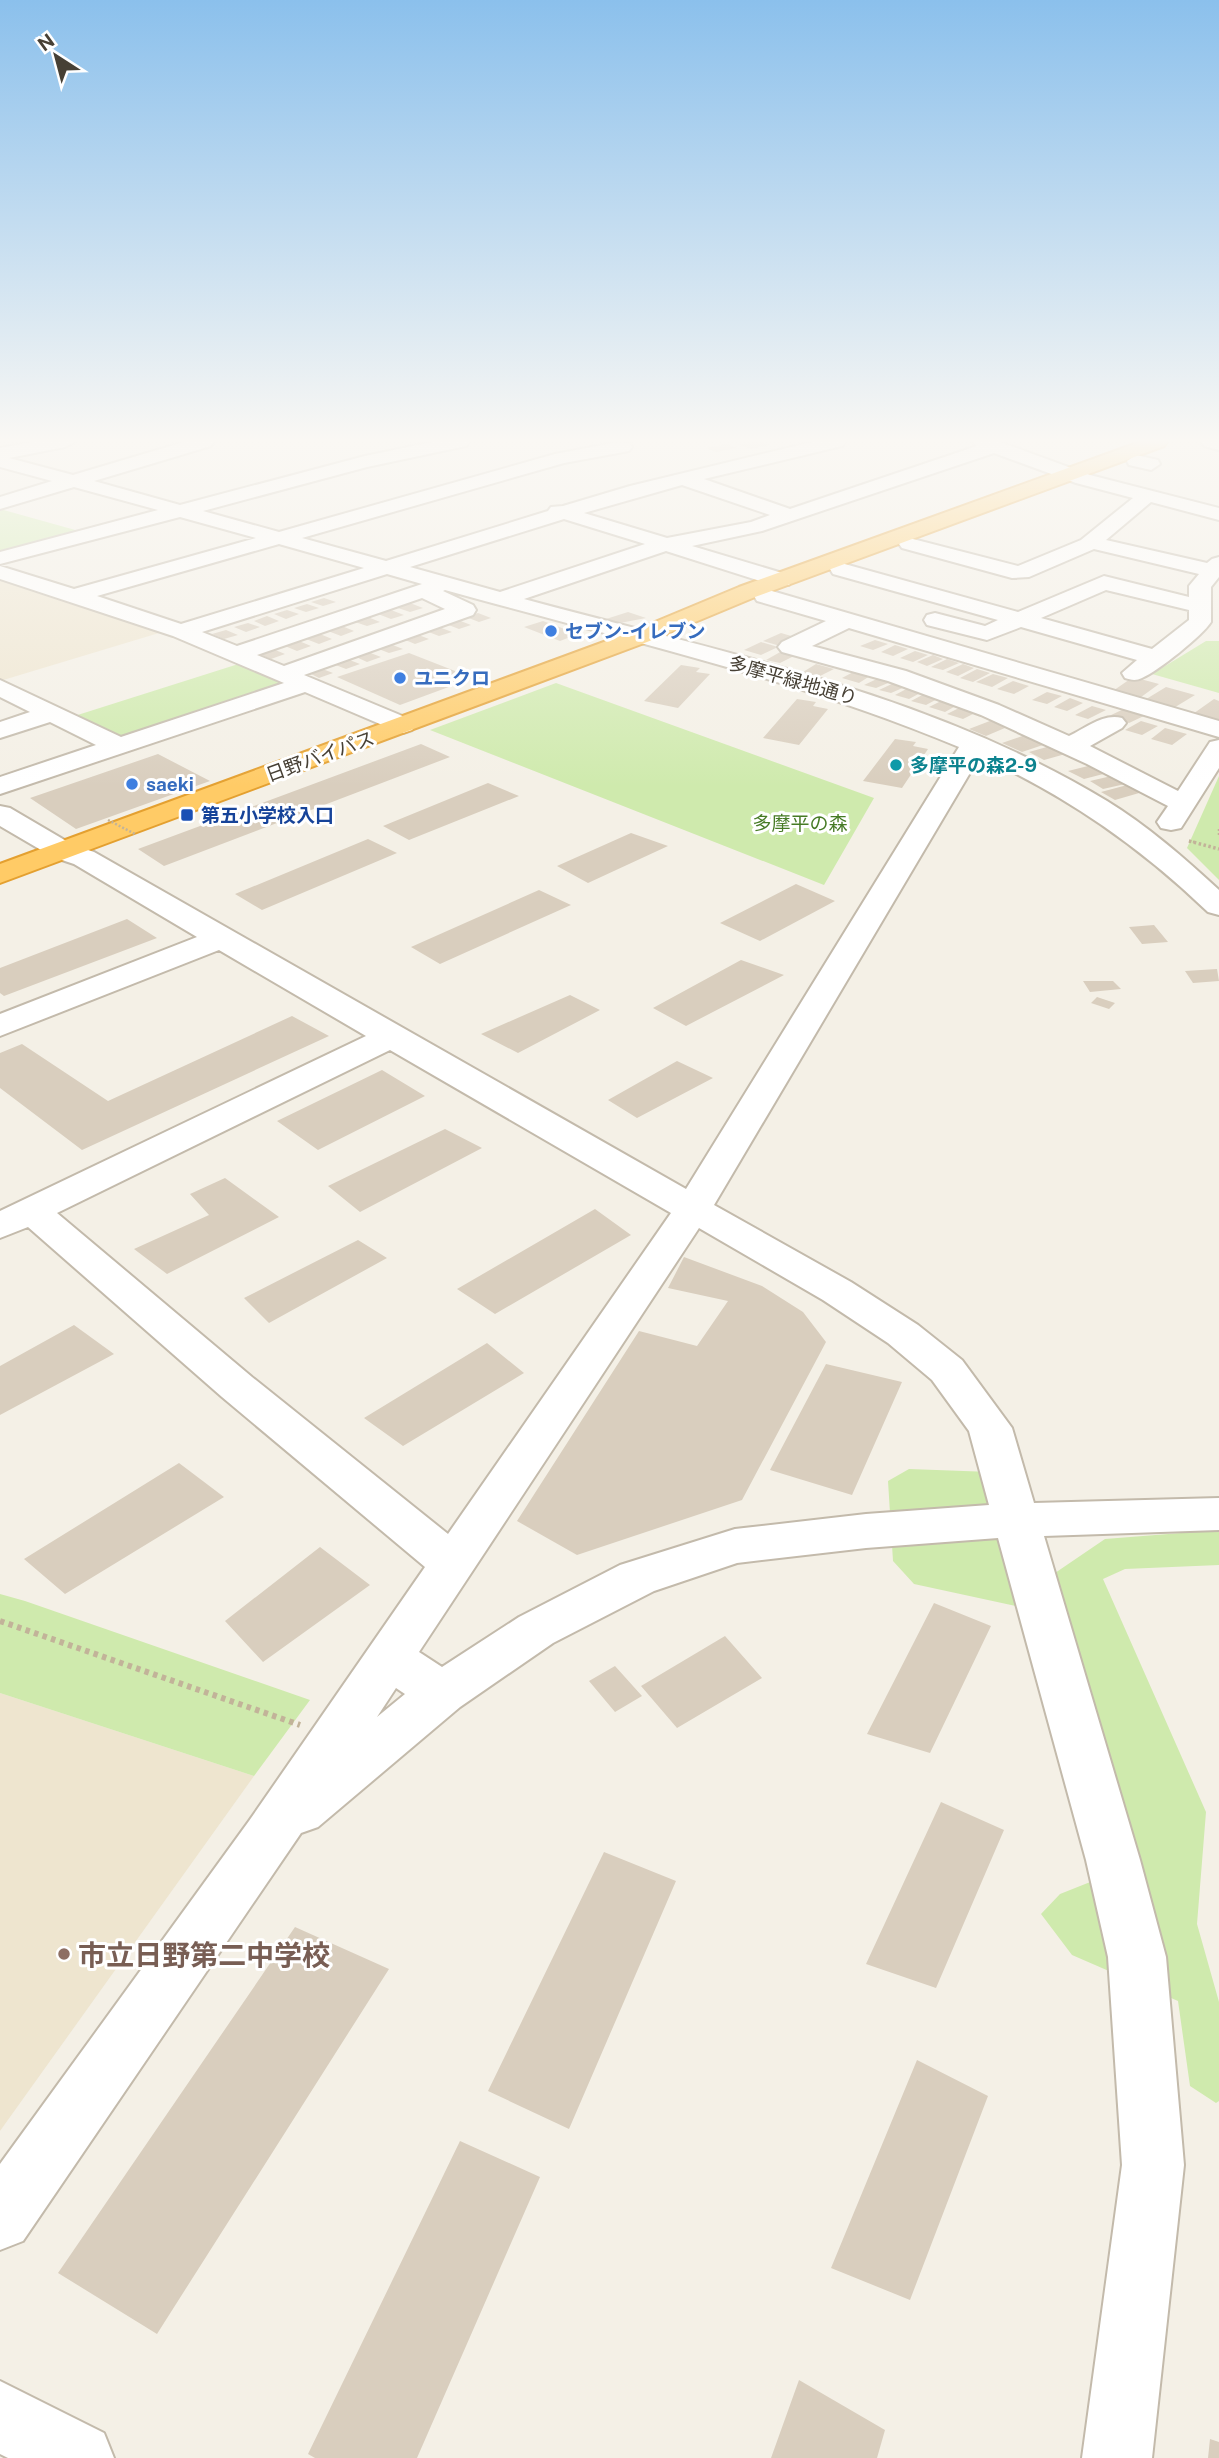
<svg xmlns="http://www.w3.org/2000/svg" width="1219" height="2458" font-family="'Public Sans','Noto Sans JP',sans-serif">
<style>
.education{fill:#eee5cf}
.green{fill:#cfeaad}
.building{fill:#d9cebe}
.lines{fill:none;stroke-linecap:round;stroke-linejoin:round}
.minor-casing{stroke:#c3baab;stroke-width:4}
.highway-casing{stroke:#e4a030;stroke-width:4}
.path-far2{stroke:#c2b399;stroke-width:2.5;stroke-dasharray:2 2;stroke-linecap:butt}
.path-far1{stroke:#c2b399;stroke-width:3.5;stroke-dasharray:2.5 2.5;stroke-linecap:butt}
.path{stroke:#c2b399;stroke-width:6;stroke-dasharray:4.5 4.5;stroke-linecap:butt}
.minor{fill:#fff;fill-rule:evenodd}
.highway{fill:#ffcb66;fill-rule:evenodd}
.path-bridge{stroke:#c2b399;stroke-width:2.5;stroke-dasharray:2 2;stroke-linecap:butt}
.shop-dot{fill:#3f7fe0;stroke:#fff;stroke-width:2.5}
.culture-dot{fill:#0f9aa8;stroke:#fff;stroke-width:2.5}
.transit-dot{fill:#1a4fb4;stroke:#fff;stroke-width:2.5}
.education-dot{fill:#8d6e63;stroke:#fff;stroke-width:2.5}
.labels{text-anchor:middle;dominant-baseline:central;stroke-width:6;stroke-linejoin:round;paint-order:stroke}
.far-shop-label{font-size:19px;font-weight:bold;fill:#366cbe;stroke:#fff;text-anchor:start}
.far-street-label{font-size:19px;fill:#474035;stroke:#fff}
.far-culture-label{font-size:19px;font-weight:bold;fill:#0d838f;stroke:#fff;text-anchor:start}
.far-transit-label{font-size:19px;font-weight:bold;fill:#164399;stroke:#fff;text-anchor:start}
.far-park-label{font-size:19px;fill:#477b26;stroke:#fff}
.near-education-label{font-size:28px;font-weight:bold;fill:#785e54;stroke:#fff;text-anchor:start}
</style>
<rect width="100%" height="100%" fill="#f4f0e6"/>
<path class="education" d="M0,576L163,629L159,633L0,681Z
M0,1693L254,1776L0,2131Z"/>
<path class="green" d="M0,509L86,533L0,558Z
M1206,641H1219V693L1152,674Z
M251,660L306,684L118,746L65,719Z
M556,683L874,798L824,885L430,730Z
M1219,776V880L1187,848Z
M909,1469L991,1472L1000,1552L1055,1573L1105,1539L1219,1530V1565L1125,1569L1103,1579L1206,1812L1197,1924L1219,2002V2101L1216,2103L1190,2086L1178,2001L1072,1955L1041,1914L1060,1894L1133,1865L1066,1617L914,1584L893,1561L888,1481Z
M0,1594L25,1601L310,1700L254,1776L0,1693Z"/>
<path class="building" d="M750,442H763L770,445L751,449L739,445Z
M727,444L737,448L716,452L706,448Z
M324,598L336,602L323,606L311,602Z
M410,603L423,608L410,612L398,608Z
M307,604L319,608L306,612L294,608Z
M287,610L299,614L286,619L274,614Z
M391,610L404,615L391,619L378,614Z
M628,612L646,618L620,623L606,619Z
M478,613L491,618L479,622L466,617Z
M267,616L279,621L265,626L254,621Z
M368,617L380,622L367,626L355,622Z
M458,620L471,625L459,629L446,624Z
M543,621L578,634L560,641L524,627Z
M248,623L260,627L246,632L234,627Z
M342,626L354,631L341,636L328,631Z
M439,627L452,632L439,636L426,631Z
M226,630L238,635L224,639L212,634Z
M781,633L798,638L780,646L763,641Z
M320,634L332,639L319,644L306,639Z
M416,634L429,639L415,644L403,639Z
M875,640L888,644L873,650L860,646Z
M299,641L311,646L297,651L285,646Z
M761,642L778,647L761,655L744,650Z
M390,644L403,649L389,653L376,648Z
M895,645L908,649L893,656L881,652Z
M273,649L285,654L271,659L259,654Z
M782,651L796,655L780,663L766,660Z
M915,651L928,655L913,662L900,658Z
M368,652L381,657L367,662L354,656Z
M409,653L473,678L400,705L337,677Z
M933,655L943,659L927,666L917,662Z
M347,659L360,664L346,669L333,664Z
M947,659L959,663L943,670L931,667Z
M816,664L834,669L820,676L803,672Z
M963,664L974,668L958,676L946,672Z
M681,665L700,668L696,672L710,674L678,708L644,701Z
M320,668L333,673L319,678L307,672Z
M977,669L990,673L973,682L960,678Z
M857,670L873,674L859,683L842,678Z
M993,674L1008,678L992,687L976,682Z
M881,677L893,681L876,688L864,685Z
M1133,677L1159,684L1137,700L1110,693Z
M1013,681L1029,686L1014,694L997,689Z
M896,682L907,686L891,693L879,690Z
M910,687L924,691L909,699L895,695Z
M1166,687L1195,695L1172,709L1143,701Z
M1047,692L1062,696L1047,704L1032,700Z
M926,693L941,697L926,705L911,701Z
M1070,698L1083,703L1067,711L1054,707Z
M797,699L816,702L813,706L828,709L799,745L763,738Z
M945,699L961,703L945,712L929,707Z
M1214,699L1219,701V721L1216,723L1190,716Z
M963,706L979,711L963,719L947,714Z
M1092,706L1106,710L1088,719L1075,715Z
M1126,708L1146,715L1129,723L1109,716Z
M995,719L1012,725L986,736L969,729Z
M1141,721L1158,726L1142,735L1125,730Z
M1165,728L1187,734L1172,745L1151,739Z
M1028,734L1046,744L1022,752L1002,743Z
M895,739L916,742L913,746L928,749L902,788L863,781Z
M421,744L450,757L164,866L138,849Z
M1054,745L1069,753L1044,760L1029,752Z
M158,754L210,781L76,829L30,798Z
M1096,764L1111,772L1084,779L1068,771Z
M1120,774L1134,782L1103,789L1090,781Z
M488,783L519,796L409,840L383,826Z
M1131,784L1146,791L1115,800L1101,792Z
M631,833L668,846L588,883L557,866Z
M368,839L397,853L262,910L235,894Z
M796,884L835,901L760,941L720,923Z
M539,890L571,905L440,964L411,947Z
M127,919L157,938L4,996L0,993V968Z
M1154,925L1168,942L1142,944L1129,927Z
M741,960L784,975L686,1026L653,1008Z
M1217,969L1219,981L1193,983L1185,971Z
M1083,981H1113L1121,989L1090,992Z
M570,995L600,1010L518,1053L481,1034Z
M1097,997L1115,1003L1109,1009L1091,1003Z
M292,1016L329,1036L82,1150L0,1088V1053L22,1044L108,1101Z
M677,1061L713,1078L637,1118L608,1100Z
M382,1070L425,1096L318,1150L277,1121Z
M445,1129L482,1148L360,1212L328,1186Z
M225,1178L279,1217L167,1274L134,1249L209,1215L190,1194Z
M595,1209L631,1235L495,1314L457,1289Z
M358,1240L387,1258L269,1323L244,1298Z
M684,1257L762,1286L803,1312L826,1342L742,1500L577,1555L517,1521L639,1331L697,1346L728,1301L668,1288Z
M74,1325L114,1354L0,1415V1366Z
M487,1343L524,1373L403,1446L364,1418Z
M826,1364L902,1382L852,1495L770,1470Z
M179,1463L224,1497L65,1594L24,1559Z
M320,1547L370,1585L263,1662L225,1621Z
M934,1603L991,1626L930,1753L867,1734Z
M725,1636L762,1678L677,1728L641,1686Z
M615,1666L642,1696L615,1712L589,1681Z
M941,1802L1004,1830L936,1988L866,1964Z
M604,1852L676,1881L569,2129L488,2091Z
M295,1927L389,1969L157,2334L58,2273Z
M917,2060L988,2096L910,2300L831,2268Z
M460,2141L540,2177L417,2458H315L308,2454Z
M799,2380L885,2430L877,2458H771Z
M1210,2439L1219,2442V2458H1208Z"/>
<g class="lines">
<defs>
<path id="minor" d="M33,442H74L65,447L9,458L73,475L184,442H214L211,446L94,481L180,505L365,456L432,442H469L466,446L367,467L203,511L279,532L555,454L618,442L629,443L632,447L629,451L564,463L302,538L386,561L548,511L551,507L563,506L630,486L812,442H845L842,446L704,479L790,509L977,446L973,442H1000L1090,475L1219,508V520L1151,502L1106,540L1207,563L1212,559L1219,557V577L1211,587V622C1202,636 1158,671 1142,678C1136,681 1131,680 1125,678L1122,673L1137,660L1021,627L987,640L927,625L924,620L927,615L935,613L985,626L998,620L833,574L830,569L833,564L841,563L1018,612L1104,576L1189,597V586L1199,574L1094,549L1029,577L1012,578L902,548L899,544L902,540L909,538L1018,566L1081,540L1133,498L1076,483L994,453L762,531L692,546L789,575L792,580L789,585H773L666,551L524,599C721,652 931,694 1107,801C1148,826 1184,858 1219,890V915L1208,912C1138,845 1068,797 980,756L714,1205L851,1282L918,1325L962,1360L1012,1428L1034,1503L1219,1498V1530L1044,1536L1140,1860L1166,1957L1184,2165L1152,2458H1082L1122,2165L1108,1957L1086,1860L998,1538L866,1548L737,1563L654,1591L553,1643L460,1707L318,1827L301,1833L23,2241L0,2250V2164L249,1821L425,1567L222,1397L28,1227L0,1238V1211L366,1036L219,950L0,1036V1014L197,937L74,864L53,857L0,826V806L10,808L73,845L94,852L686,1189L959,747C794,678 617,638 445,590L443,591L473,605L476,610L473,615L304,675L412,720L416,725L412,730L403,733L394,730L305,692L0,794V777L96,745L50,722L0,738V722L30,712L0,697V680L121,737L284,683L173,636L0,579V566L74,589L256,538L180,517L0,564V552L158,510L74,487L0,509V497L52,481L0,467V448ZM682,485L770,515L751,522L667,538L584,513ZM564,519L645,544L500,592L410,567ZM279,544L364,568L181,624L97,596ZM387,574L422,584L237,646L202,632ZM1106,590L1189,610V620L1152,649L1041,618ZM422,598L445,609L284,666L257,655ZM390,1050L671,1213L448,1534L252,1377L57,1213ZM699,1228L823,1300L888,1343L932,1380L969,1431L989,1505L866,1514L735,1529L620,1565L519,1617L442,1667L419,1652ZM396,1688L405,1694L377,1717Z
M1201,442H1219V450L1204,446Z
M1136,455L1158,460L1160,464L1151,470L1129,465L1127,461Z
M765,589L1219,721V737L849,628L812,646L906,671L999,705L1069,736C1086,728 1103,713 1122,718L1126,723L1122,728L1090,746L1178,791L1210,742L1219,740V768L1181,828L1171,830L1161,828L1157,822L1168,806L1087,764L981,715L888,681L782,652L778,647L782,642L826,621L757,601L754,596L757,591Z
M0,2381L104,2433L114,2458H8L0,2454Z"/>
<path id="highway" d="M1140,442H1167L1164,446L755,597L647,642L0,883V864L631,632L739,587Z"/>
</defs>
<use href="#minor" class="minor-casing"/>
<use href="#highway" class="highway-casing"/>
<path class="path-far2" d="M1219,829V835
M1189,841L1194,842"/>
<path class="path-far1" d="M1189,841L1219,849"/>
<path class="path" d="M0,1621L300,1725"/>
<use href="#minor" class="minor"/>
<use href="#highway" class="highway"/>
<path class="path-bridge" d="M108,820L135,834"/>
</g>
<linearGradient id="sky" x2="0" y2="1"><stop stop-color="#8bc0ec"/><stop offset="0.56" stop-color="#faf8f4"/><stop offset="1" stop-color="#faf8f4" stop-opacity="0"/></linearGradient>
<rect width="1219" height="787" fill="url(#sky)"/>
<g class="shop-dot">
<circle cx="551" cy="631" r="7"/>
<circle cx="400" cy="678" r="7"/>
<circle cx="132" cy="784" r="7"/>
</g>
<circle class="culture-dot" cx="896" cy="765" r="7"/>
<rect class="transit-dot" x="180" y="808" width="14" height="14" rx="3.5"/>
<circle class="education-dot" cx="64" cy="1954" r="7"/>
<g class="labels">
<g class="far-shop-label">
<text x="565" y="631">セブン-イレブン</text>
<text x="414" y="678">ユニクロ</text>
<text x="146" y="784">saeki</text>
</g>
<g class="far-street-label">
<text transform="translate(793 680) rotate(16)">多摩平緑地通り</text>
<text transform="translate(320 756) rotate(-20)">日野バイパス</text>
</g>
<g class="far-culture-label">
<text x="910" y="765">多摩平の森2-9</text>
</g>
<g class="far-transit-label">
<text x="201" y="815">第五小学校入口</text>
</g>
<g class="far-park-label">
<text x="800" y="823">多摩平の森</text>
</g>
<g class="near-education-label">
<text x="78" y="1954">市立日野第二中学校</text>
</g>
</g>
<g transform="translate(56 56) rotate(324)" stroke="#ffffff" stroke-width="5" paint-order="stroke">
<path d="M0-5L12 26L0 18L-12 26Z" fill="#474035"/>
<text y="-10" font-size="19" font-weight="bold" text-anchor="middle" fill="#474035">N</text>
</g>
</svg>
